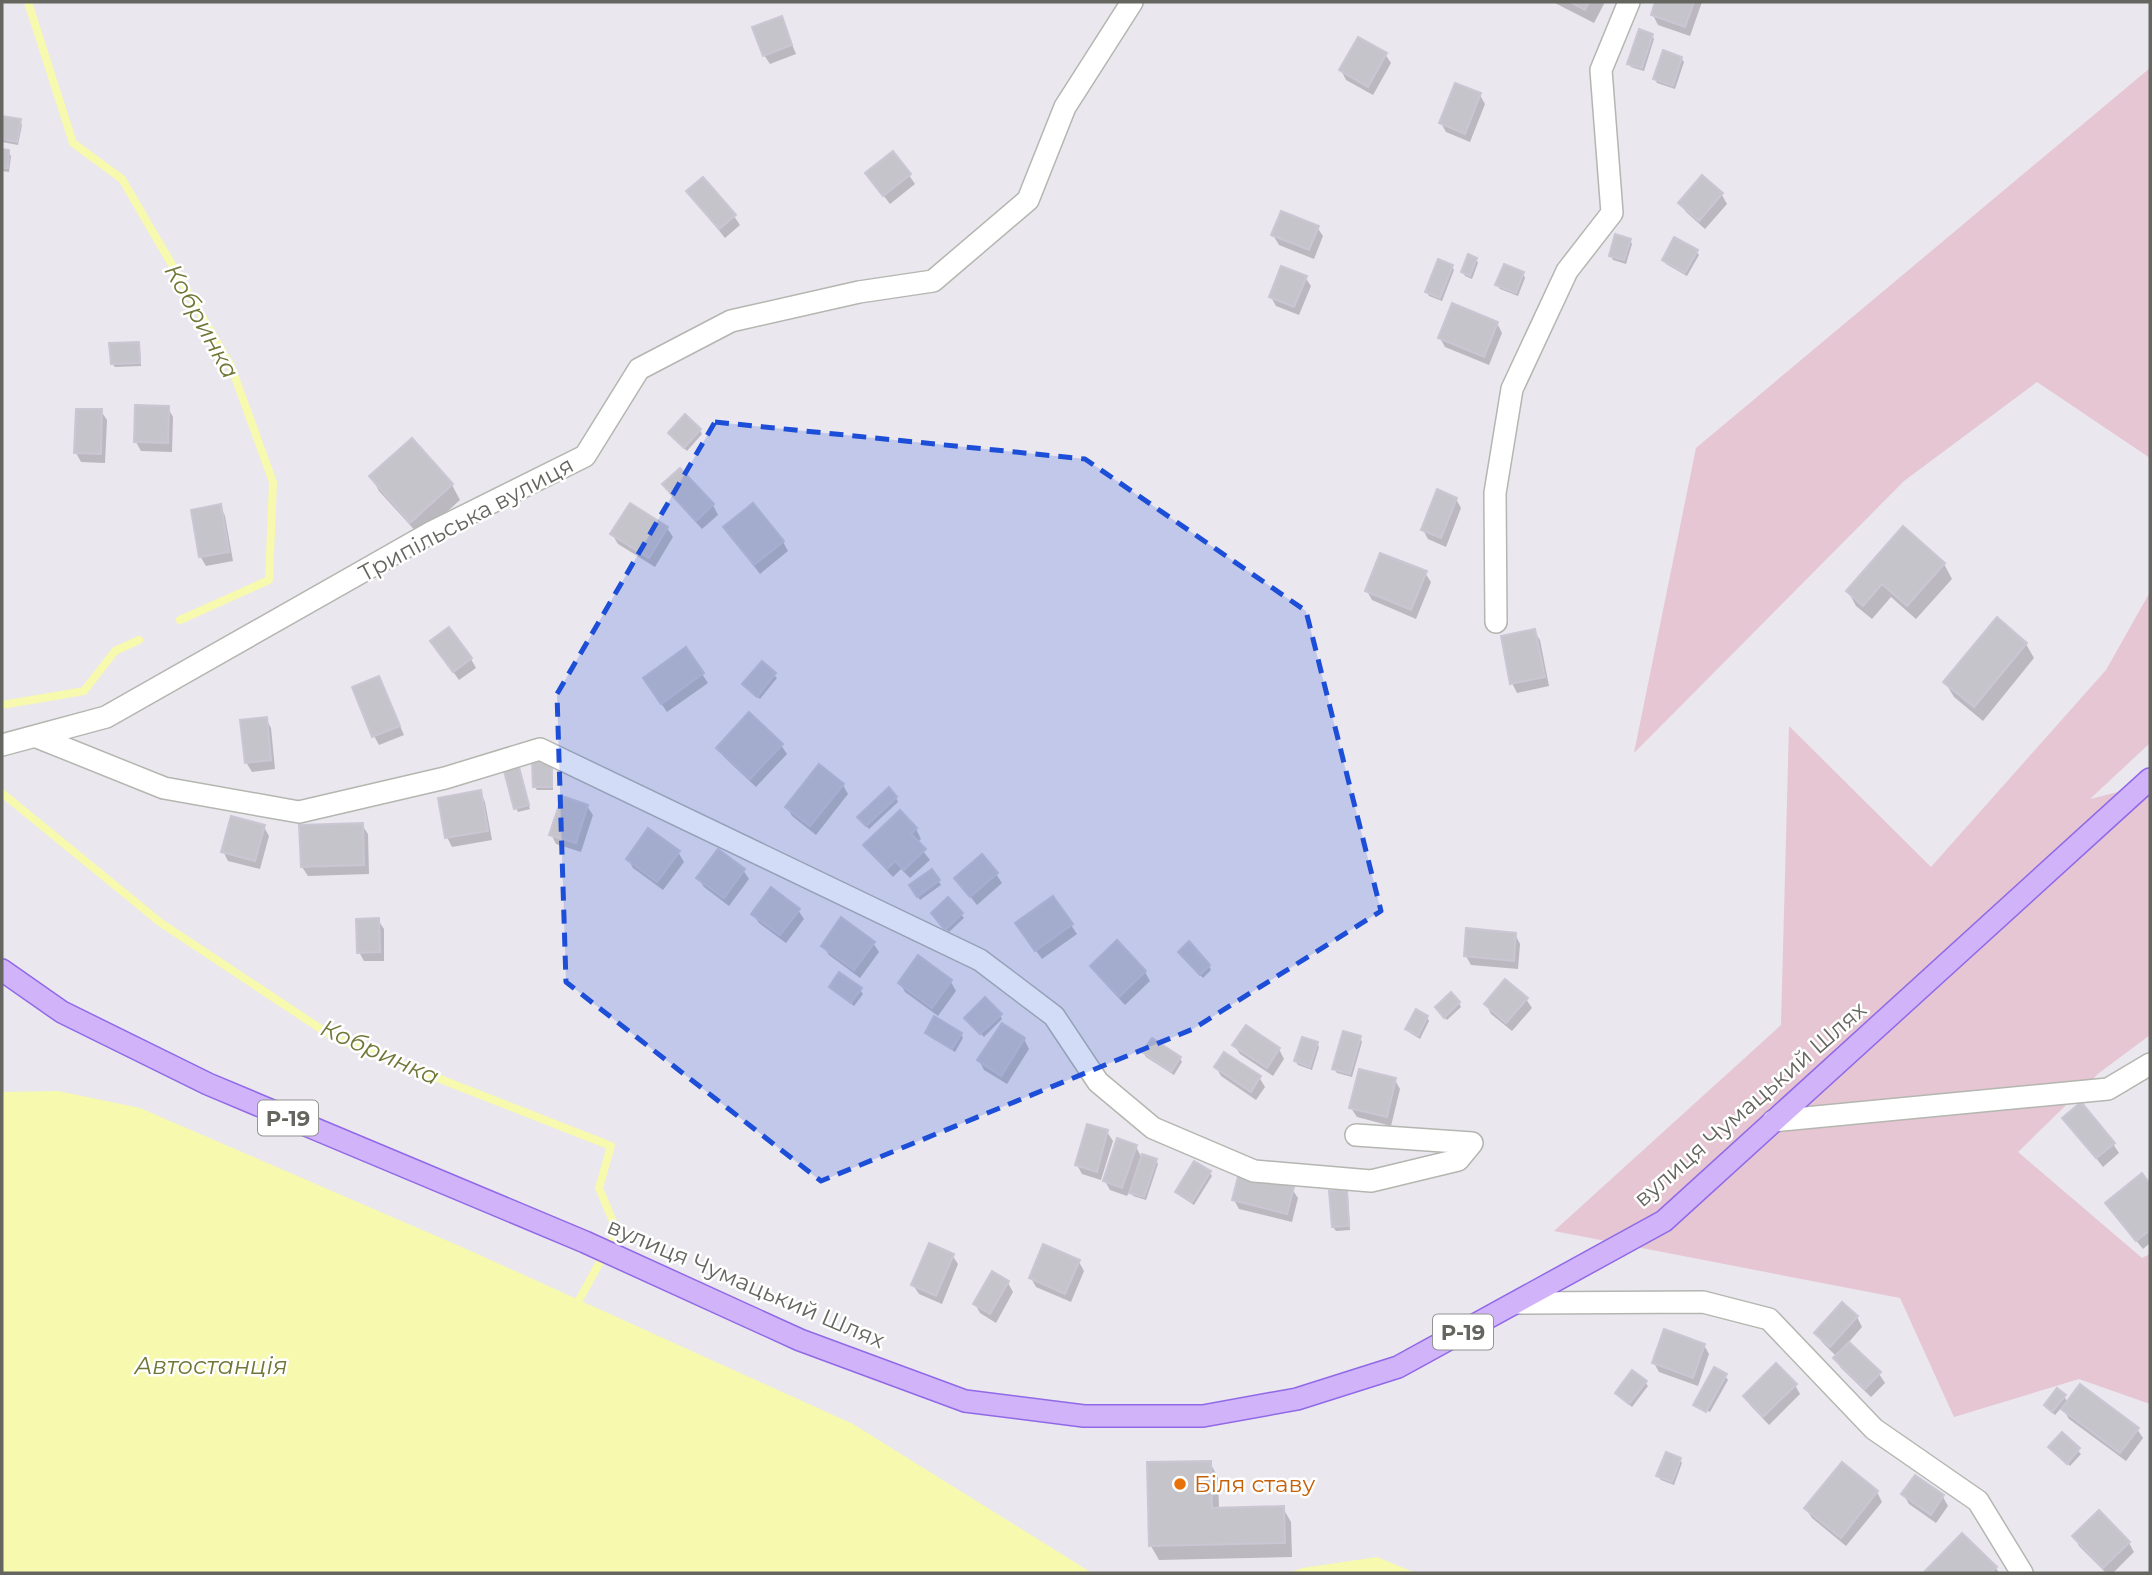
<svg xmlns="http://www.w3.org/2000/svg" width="2152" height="1575" font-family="Montserrat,sans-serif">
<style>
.green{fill:#e5c6d2}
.water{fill:#f6f9ae}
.shadow{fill:#0003}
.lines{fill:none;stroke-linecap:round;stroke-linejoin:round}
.stream{stroke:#f6f9ae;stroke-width:8}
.building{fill:#c6c4cb;stroke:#cac6d4;stroke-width:2}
.street-casing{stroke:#b4b6b0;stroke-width:24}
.primary-casing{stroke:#9069e7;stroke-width:24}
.street{stroke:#fff;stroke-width:21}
.primary{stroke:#d1b3f9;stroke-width:21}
.marked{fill:#1d4ed8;fill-opacity:0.2;stroke:#1d4ed8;stroke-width:5;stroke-dasharray:14 9;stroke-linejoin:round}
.food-dot{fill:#e8710a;stroke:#fff;stroke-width:2.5}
.labels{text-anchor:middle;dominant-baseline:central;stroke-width:5;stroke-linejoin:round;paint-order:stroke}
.shield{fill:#fff;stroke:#93948f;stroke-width:2}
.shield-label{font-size:21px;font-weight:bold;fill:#65665f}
.street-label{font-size:23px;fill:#65665f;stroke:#fff}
.food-label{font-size:23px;fill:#c56008;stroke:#fff;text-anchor:start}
.water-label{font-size:24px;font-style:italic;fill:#707737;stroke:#fff}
</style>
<rect width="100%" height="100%" fill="#eae7ef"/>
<path class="green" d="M2150,68V458L2037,382L1904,481L1634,753L1696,448Z
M2150,592V743L2090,799L2150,784V1035L2099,1073L2018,1152L2142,1258L2150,1254V1404L2079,1379L1954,1417L1900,1298L1554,1231L1781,1025L1789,726L1931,867L2106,670Z"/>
<path class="water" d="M58,1091L140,1108L471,1251L853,1424L1092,1573H2V1092Z
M1377,1557L1416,1573H1288L1302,1568Z"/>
<path class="shadow" d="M1553,2H1605L1594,23Z
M1657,2H1702L1690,36L1658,25L1653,15Z
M781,18L796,54L770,64L764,55Z
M1652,35L1654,39L1644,71L1631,67L1629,63Z
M1385,54L1391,63L1373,95L1346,80L1341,70Z
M1681,58L1684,62L1675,89L1657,83L1655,79Z
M1480,95L1485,104L1470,142L1446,132L1441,123Z
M2,117L20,121L22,125L18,145L2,142Z
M2,151L8,152L11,156L9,172L2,171Z
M867,174L909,175L915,184L890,204Z
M1702,177L1722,195L1727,204L1705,229L1686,212L1680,203Z
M688,192L734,216L740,225L725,238Z
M1317,227L1323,236L1314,259L1279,245L1273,235Z
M1630,240L1632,244L1626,264L1613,260L1611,256Z
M1696,251L1699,255L1687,276L1666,264L1664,260Z
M1476,259L1478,263L1472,279L1465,276L1463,272Z
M1452,266L1454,270L1442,301L1429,296L1427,292Z
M1523,274L1525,278L1518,296L1500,289L1497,285Z
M1305,277L1311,286L1299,315L1276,306L1271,297Z
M1497,323L1502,333L1489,365L1445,347L1440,338Z
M138,344L140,348L141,366L115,367L112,363Z
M168,408L173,417L172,452L141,451L136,442Z
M101,411L107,420L105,463L81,462L76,453Z
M700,430L702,434L687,451L670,433Z
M411,440L452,485L460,500L420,536L379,491L371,476Z
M680,470L713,505L718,515L702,529L670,494L664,485Z
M1456,499L1461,508L1446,547L1428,539L1423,530Z
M220,506L225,516L233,561L206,566L200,556Z
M667,528L673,537L655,567L618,544L612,534Z
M725,528L783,542L788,551L760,574Z
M1903,528L1944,564L1952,579L1916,619L1891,597L1872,619L1856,606L1848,591Z
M1425,573L1431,582L1416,619L1372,600L1367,591Z
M1534,631L1540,640L1549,686L1517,693L1512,683Z
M2026,644L2034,658L1983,721L1954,697L1945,682Z
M686,650L708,683L667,712L650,687Z
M438,651L471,659L476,668L459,680Z
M762,664L777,678L760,699L744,685Z
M379,678L404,735L379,745L374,736Z
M266,719L271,728L275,769L252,772L246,762Z
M781,745L787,754L756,787L724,757L718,748Z
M551,764L553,768V790H537L534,786Z
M520,773L530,809L518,812L516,808Z
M843,785L848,794L816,835L792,816L787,807Z
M480,792L485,802L492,840L452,847L447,837Z
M896,798L898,802L869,829L862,821Z
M587,806L593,815L581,852L556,844L551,834Z
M900,812L916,829L921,839L917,843L930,860L910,878L901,869L893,877L871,854L866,845Z
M362,825L368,834L369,874L308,876L302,867Z
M264,827L269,836L260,869L228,861L223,851Z
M678,852L684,862L663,890L633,868L628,859Z
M743,870L749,879L729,906L704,887L698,878Z
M932,871L941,885L920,900L911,886Z
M996,874L1002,883L977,905L956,879Z
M798,910L804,919L786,943L759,923L753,914Z
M961,914L964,918L949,932L935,918Z
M378,920L384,929V961H364L359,952Z
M1071,925L1077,934L1042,959L1023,933Z
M1515,934L1520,944L1518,969L1471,965L1466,956Z
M873,943L879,952L860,978L829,955L823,946Z
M1182,956L1209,966L1211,970L1203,978Z
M1093,966L1145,972L1150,981L1125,1005L1098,976Z
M951,982L956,991L938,1016L905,992L900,983Z
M831,987L860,990L863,994L854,1006Z
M1526,999L1532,1008L1512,1031L1491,1014L1486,1004Z
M1459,1003L1461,1007L1447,1020L1439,1012Z
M1000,1015L1002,1019L984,1037L969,1022Z
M1427,1017L1429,1021L1420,1039L1410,1033L1407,1029Z
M927,1033L961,1034L963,1038L955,1052L930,1037Z
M1360,1038L1362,1042L1352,1077L1337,1073L1334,1069Z
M1024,1039L1029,1049L1007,1084L984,1070L979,1060Z
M1317,1043L1319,1047L1312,1070L1298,1065L1295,1061Z
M1234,1045L1279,1049L1284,1059L1273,1076L1240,1054Z
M1144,1053L1180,1058L1182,1062L1174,1075L1146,1057Z
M1216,1067L1259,1077L1265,1087L1256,1100L1221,1076Z
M1395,1080L1400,1089L1391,1126L1357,1117L1351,1108Z
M2065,1118L2113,1144L2119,1153L2103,1167Z
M1107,1132L1113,1141L1101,1180L1082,1174L1077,1165Z
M1136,1147L1142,1158L1156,1160L1158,1164L1146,1200L1133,1196L1130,1190L1127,1196L1110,1190L1105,1181Z
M1209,1172L1212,1176L1194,1205L1180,1196L1177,1192Z
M2141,1175L2150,1186V1243L2143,1249L2113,1212Z
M1292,1189L1298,1198L1292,1222L1239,1209L1234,1200Z
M1346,1192L1348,1196L1350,1230L1336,1231L1333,1227L1331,1193Z
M952,1255L958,1264L942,1304L919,1294L913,1285Z
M1079,1262L1084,1271L1071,1302L1036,1287L1031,1278Z
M1008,1283L1013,1292L996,1323L980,1313L975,1304Z
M1843,1304L1857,1317L1862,1327L1848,1343L1879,1374L1885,1383L1871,1397L1841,1368L1835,1359L1837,1357L1822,1342L1816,1333Z
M1704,1345L1709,1354L1698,1386L1659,1372L1654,1363Z
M1725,1376L1728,1380L1710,1412L1696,1404Z
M1645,1382L1648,1386L1632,1407L1617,1394Z
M1795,1385L1800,1394L1769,1425L1750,1405L1745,1396Z
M2064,1396L2068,1403L2137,1429L2143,1438L2126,1461L2069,1419L2062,1407L2055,1415L2048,1409L2046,1405Z
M2062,1435L2081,1454L2070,1466L2050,1447Z
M1679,1459L1682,1463L1674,1485L1661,1480L1658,1476Z
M1210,1463L1218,1477L1219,1509L1283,1508L1291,1522L1292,1557L1159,1560L1151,1546Z
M1842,1464L1877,1492L1882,1502L1846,1546L1812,1518L1806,1509Z
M1916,1477L1943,1497L1948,1506L1936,1523L1909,1504L1903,1494Z
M2099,1512L2129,1543L2134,1552L2113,1573H2106L2079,1546L2074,1536Z
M1996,1568L1999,1573H1928L1927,1571Z"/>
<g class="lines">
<path class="stream" d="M28,2L73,143L122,179L231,366L273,482L269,580L180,620
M2,705L84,691L115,651L139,640
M2,793L161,923L333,1037L611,1146L599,1188L617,1231L579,1300"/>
</g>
<path class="building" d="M1570,2H1589L1585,10Z
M1655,2H1694L1685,27L1651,15Z
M782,16L792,45L763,56L752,27Z
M1639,29L1653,34L1642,68L1627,64Z
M1358,37L1387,53L1368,87L1339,70Z
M1663,50L1682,57L1673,86L1653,79Z
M1455,83L1481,93L1465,134L1439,123Z
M2,116L21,119L17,142L2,139Z
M2,149L9,150L8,168H2Z
M893,151L911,174L883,196L865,173Z
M1702,175L1723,193L1699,221L1678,203Z
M703,177L736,215L719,229L686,191Z
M1281,211L1319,226L1309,250L1271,235Z
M1615,234L1631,239L1624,260L1609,256Z
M1674,237L1698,250L1685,273L1662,260Z
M1468,254L1477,258L1470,276L1461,272Z
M1438,259L1453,265L1440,298L1425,292Z
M1504,264L1524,272L1516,293L1495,285Z
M1281,266L1307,276L1294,307L1269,297Z
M1452,303L1498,322L1484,357L1438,338Z
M139,342L140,363L111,364L109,343Z
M135,405L169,406L168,443L134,442Z
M76,409H102L101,454L74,453Z
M685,414L701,429L684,448L668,433Z
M412,438L453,484L410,523L369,476Z
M680,468L714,504L696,521L662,484Z
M1437,489L1457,498L1441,538L1421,530Z
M630,503L668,527L649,558L610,534Z
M753,503L784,541L754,565L723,527Z
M221,504L229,552L199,557L191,510Z
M1903,526L1945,563L1907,606L1882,584L1863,606L1846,591Z
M1380,553L1427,571L1411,610L1365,591Z
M1997,617L2027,643L1974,707L1943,682Z
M449,627L472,658L453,672L430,641Z
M1535,629L1545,677L1510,684L1501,636Z
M686,647L704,673L661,704L643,678Z
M762,661L776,673L757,697L742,684Z
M379,676L400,726L372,737L352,687Z
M749,712L783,744L750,779L716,748Z
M267,717L271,760L245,763L240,720Z
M532,762H552V787H533Z
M819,764L844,784L810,826L785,807Z
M519,767L529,805L514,809L504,771Z
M889,787L897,797L866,826L857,817Z
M481,790L488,831L445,838L438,798Z
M562,796L588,805L576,843L549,835Z
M900,810L917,828L911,834L926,849L904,870L895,861L887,869L863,845Z
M231,816L265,825L255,861L221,852Z
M363,823L364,865L301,867L299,825Z
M648,828L680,851L657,882L626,859Z
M718,849L745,869L724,898L696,878Z
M982,854L998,873L970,897L954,878Z
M932,869L940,880L917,897L909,885Z
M771,887L800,909L780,935L751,914Z
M1053,896L1073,924L1035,951L1015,923Z
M948,897L963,913L945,930L931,913Z
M841,917L875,942L854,970L821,946Z
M379,918L380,952L357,953L356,919Z
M1466,928L1516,933L1514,961L1464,956Z
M1117,940L1146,971L1119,997L1090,966Z
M1189,941L1210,965L1200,975L1178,952Z
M918,955L952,980L932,1008L898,983Z
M839,972L862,988L851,1003L829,987Z
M1505,979L1528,998L1506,1023L1484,1004Z
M1451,992L1460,1002L1444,1018L1435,1007Z
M985,997L1002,1014L980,1034L964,1018Z
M1416,1009L1428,1016L1418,1036L1405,1029Z
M934,1016L962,1033L952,1049L925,1033Z
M1002,1023L1025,1038L1001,1076L977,1060Z
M1246,1025L1280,1048L1267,1068L1232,1045Z
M1343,1031L1361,1036L1350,1074L1332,1069Z
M1302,1037L1318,1042L1310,1067L1294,1061Z
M1152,1038L1181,1057L1171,1072L1142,1052Z
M1224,1052L1261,1076L1251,1092L1214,1067Z
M1359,1069L1396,1078L1387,1117L1349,1108Z
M2081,1102L2115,1143L2096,1158L2062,1118Z
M1087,1124L1108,1130L1097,1172L1075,1165Z
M1117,1138L1137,1145L1122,1188L1103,1181Z
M1142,1154L1157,1159L1144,1197L1129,1193Z
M1194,1161L1211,1171L1192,1202L1175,1192Z
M1239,1173L1294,1187L1287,1214L1232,1200Z
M2142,1173L2150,1184V1230L2136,1241L2105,1203Z
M1347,1190L1349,1226L1332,1227L1329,1191Z
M929,1243L954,1254L936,1296L911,1285Z
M1043,1244L1080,1260L1065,1294L1029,1278Z
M992,1271L1009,1281L990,1314L973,1304Z
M1842,1302L1858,1316L1830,1347L1814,1333Z
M1664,1329L1705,1344L1693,1378L1652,1363Z
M1849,1342L1881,1372L1865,1389L1833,1358Z
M1776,1363L1797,1384L1763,1417L1743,1396Z
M1714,1367L1727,1374L1706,1412L1693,1405Z
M1632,1370L1647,1381L1629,1404L1615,1393Z
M2080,1384L2139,1428L2120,1453L2061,1409Z
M2057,1388L2066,1395L2052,1412L2044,1405Z
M2062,1432L2080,1448L2067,1464L2048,1447Z
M1666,1452L1681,1458L1672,1482L1656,1476Z
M1211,1461L1212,1508L1284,1506L1285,1543L1149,1546L1147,1462Z
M1842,1462L1878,1491L1841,1538L1804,1508Z
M1915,1475L1944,1495L1931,1515L1901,1494Z
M2099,1510L2130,1542L2103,1568L2072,1536Z
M1962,1533L1997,1567L1990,1573H1927L1925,1571Z"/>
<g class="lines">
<defs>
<path id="street" d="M1496,622L1495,493L1512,389L1567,271L1612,213L1601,70L1629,2
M37,737L164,788L299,812L445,778L540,749L980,960L1054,1016L1098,1082L1153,1128L1254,1171L1371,1181L1458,1160L1472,1143L1356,1135
M2,745L106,717L432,532L585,456L639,369L731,321L859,292L933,281L1028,200L1065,107L1132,2
M1773,1121L2108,1089L2150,1064
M1516,1303L1703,1302L1769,1319L1874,1429L1978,1501L2022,1573"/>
<path id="primary" d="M2,970L62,1012L208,1084L585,1242L800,1340L965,1401L1084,1416H1203L1297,1399L1398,1367L1664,1221L2150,779"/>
</defs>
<use href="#street" class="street-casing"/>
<use href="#primary" class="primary-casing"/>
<use href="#street" class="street"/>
<use href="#primary" class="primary"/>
</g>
<path class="marked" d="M715,422L1085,459L1306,611L1381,911L1193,1029L821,1181L566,982L557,694Z"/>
<circle class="food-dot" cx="1180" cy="1484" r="7"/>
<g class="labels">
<g class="shield">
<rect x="258" y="1100.5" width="60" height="35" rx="5"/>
<rect x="1433" y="1314.5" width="60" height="35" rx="5"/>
</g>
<g class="shield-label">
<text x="288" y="1118">Р-19</text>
<text x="1463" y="1332">Р-19</text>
</g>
<g class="street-label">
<text transform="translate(466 519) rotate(-28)">Трипільська вулиця</text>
<text transform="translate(1750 1104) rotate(-41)">вулиця Чумацький Шлях</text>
<text transform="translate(746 1283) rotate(23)">вулиця Чумацький Шлях</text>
</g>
<g class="food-label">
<text x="1194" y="1484">Біля ставу</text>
</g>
<g class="water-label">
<text transform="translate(202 321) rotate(61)">Кобринка</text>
<text transform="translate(380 1052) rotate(24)">Кобринка</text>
<text x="211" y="1365">Автостанція</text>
</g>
</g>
<rect width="2152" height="1575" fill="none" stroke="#65665f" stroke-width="7"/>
</svg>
